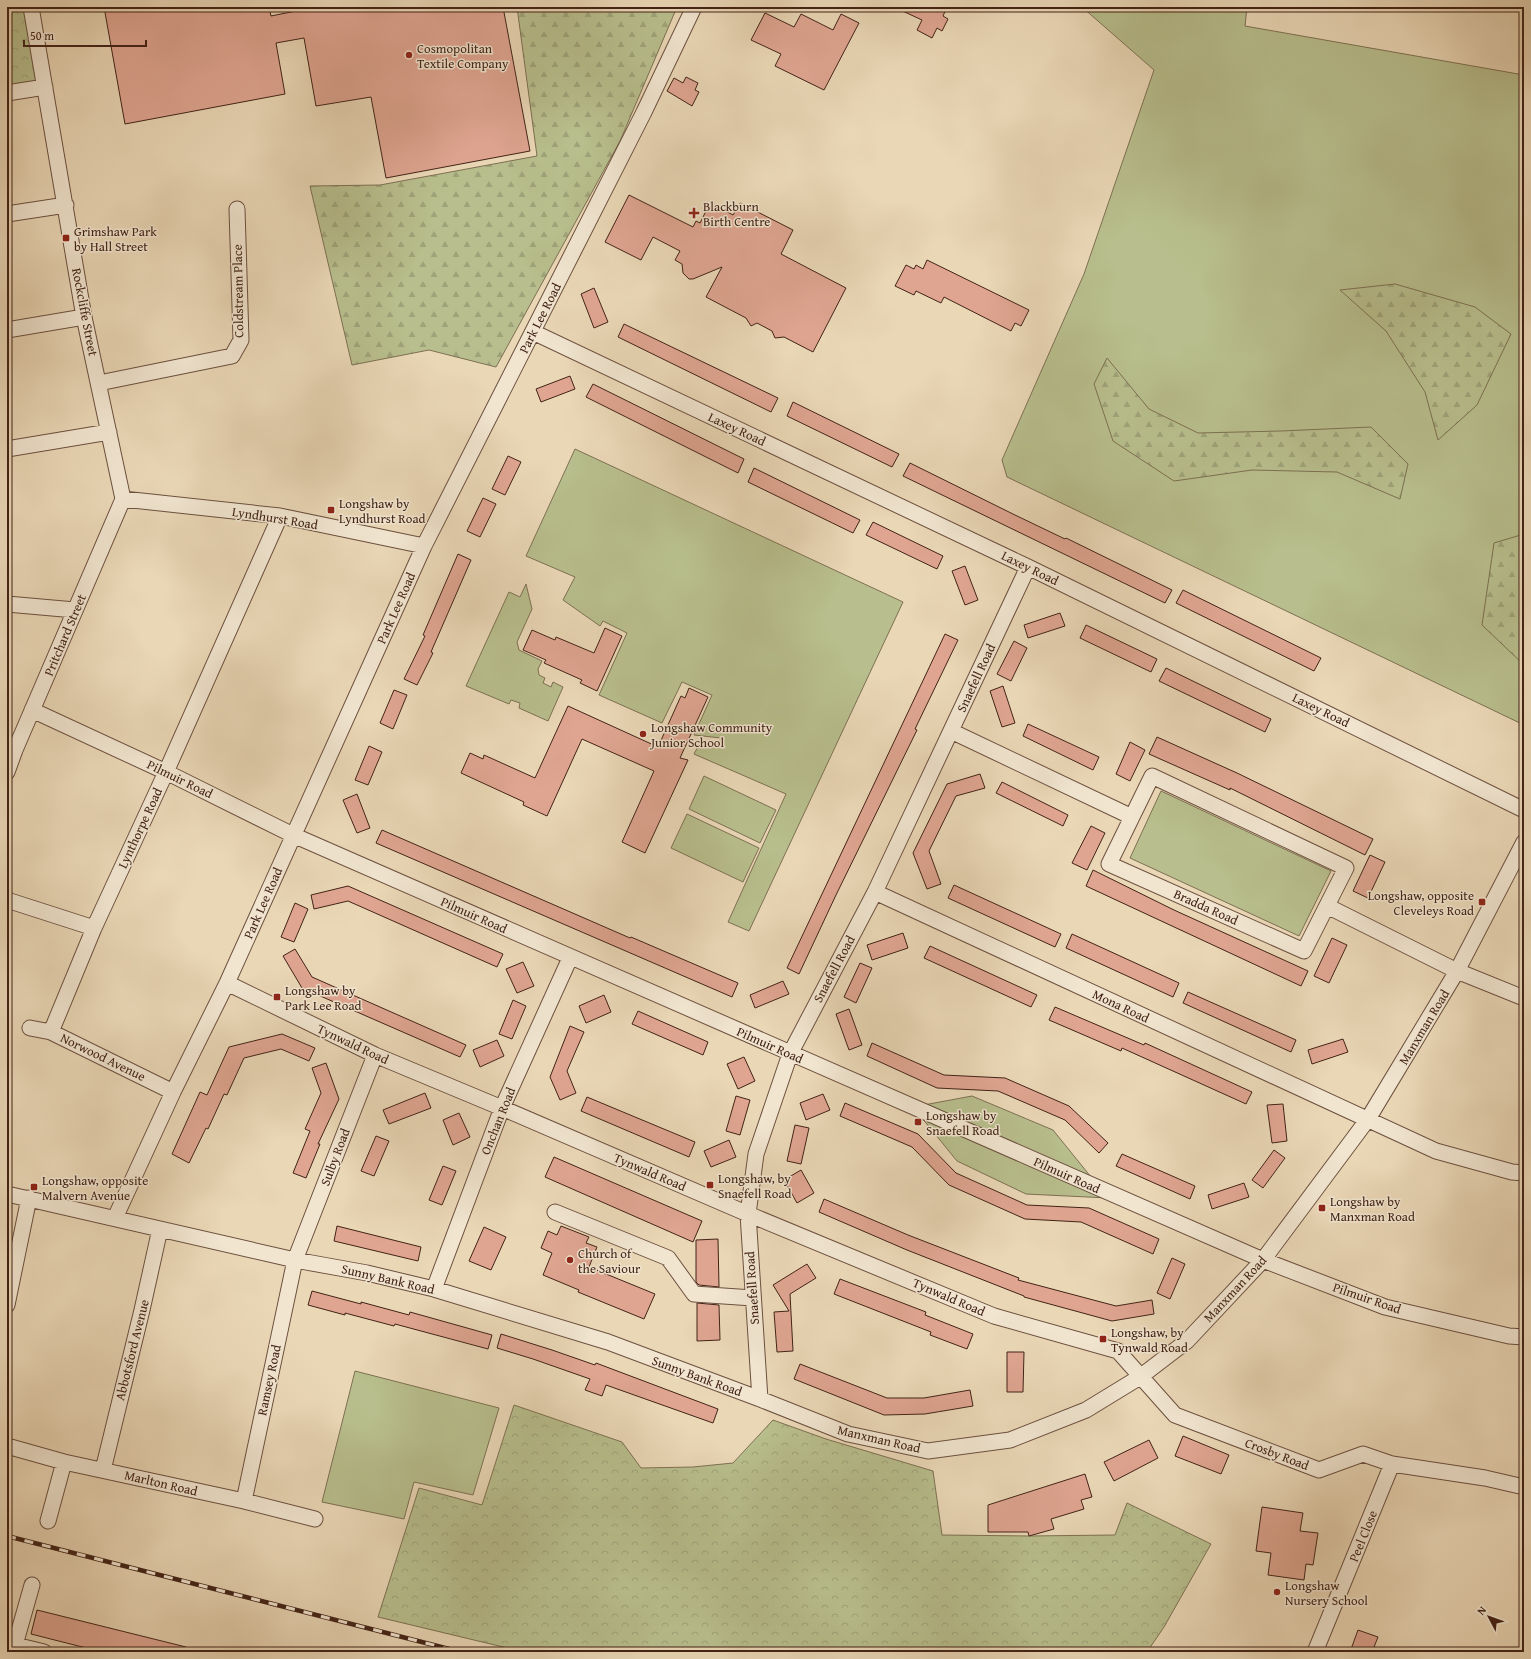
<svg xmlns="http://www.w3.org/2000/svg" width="1531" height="1659" font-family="'Gentium Book Plus',serif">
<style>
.green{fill:#b8be8d;stroke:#7d7052}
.forest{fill:url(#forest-firs);stroke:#7d7052}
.park{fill:url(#park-crowns);stroke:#7d7052}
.building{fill:#dfa591;stroke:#422317}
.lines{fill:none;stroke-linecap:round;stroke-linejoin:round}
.minor-casing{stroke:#6c503f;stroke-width:17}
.minor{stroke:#f1e5d0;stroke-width:15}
.rail-casing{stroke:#422317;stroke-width:4.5}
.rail{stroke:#f1e5d0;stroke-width:3;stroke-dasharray:9;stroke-linecap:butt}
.poi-dot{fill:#8f2418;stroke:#f1e5d0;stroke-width:1.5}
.labels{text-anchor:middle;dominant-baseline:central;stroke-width:3;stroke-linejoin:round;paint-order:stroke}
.poi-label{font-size:13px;fill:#422317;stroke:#f1e5d0;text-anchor:start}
.street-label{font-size:13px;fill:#422317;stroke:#f1e5d0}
</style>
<defs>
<pattern id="forest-firs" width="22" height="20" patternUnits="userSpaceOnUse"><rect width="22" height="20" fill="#b8be8d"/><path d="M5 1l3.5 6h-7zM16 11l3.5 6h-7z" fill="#9fa379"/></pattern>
<pattern id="park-crowns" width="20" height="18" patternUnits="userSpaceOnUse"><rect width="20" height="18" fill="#b8be8d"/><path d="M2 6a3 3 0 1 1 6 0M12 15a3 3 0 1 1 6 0" fill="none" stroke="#9fa379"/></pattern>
</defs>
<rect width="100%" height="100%" fill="#ead7b6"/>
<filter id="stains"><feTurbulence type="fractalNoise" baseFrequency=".005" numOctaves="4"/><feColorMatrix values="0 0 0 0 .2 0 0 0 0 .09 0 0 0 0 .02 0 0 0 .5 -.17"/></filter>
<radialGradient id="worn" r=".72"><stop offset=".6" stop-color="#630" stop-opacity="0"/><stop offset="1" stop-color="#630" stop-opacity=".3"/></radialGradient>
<path class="green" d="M1082,7H1247L1245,26L1524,75V725L1007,477L1002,460L1084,274L1154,70Z
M575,449L903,602L749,931L728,922L786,794L694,754L701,741L718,745L721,738L694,735L712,695L682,682L662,723L599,695L627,633L603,621L600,626L563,600L575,577L526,556Z
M526,584L532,609L517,642L519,650L542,661L538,669L539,675L545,678L543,683L551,687L553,682L563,687L548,721L519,708L520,703L511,700L509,704L466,686L509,592L520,597Z
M704,776L776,810L760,843L689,809Z
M1161,791L1331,871L1299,936L1130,858Z
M687,814L759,848L743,882L671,848Z
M972,1096L1053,1130L1108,1198L1026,1194L957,1161L913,1107Z
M355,1371L499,1408L473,1495L414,1482L404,1519L322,1502Z"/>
<path class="forest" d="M517,7H677L620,141L496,367L429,350L352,365L310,186L380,185L537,156Z
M1395,284L1475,307L1511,334L1477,405L1438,440L1425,392L1386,331L1340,290Z
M1107,358L1149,409L1198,433L1281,431L1371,427L1408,464L1400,499L1337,472L1252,470L1174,481L1113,441L1094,384Z
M1524,534V665L1482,625L1494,543Z"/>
<path class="park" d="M7,7H24L37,81L7,87Z
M514,1405L622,1442L641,1468L693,1467L733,1463L773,1420L826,1439L933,1471L942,1535L1029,1536L1115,1535L1127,1503L1211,1544L1164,1627L1147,1652H524L378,1617L419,1488L482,1505Z"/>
<path class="building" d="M104,7H269L271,16L296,11V7H503L530,151L386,178L371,97L316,106L304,38L276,43L285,94L125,124Z
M894,7H947L943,16L948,19L942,31L937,28L932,38L917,30L922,20Z
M765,13L794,27L801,14L833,30L841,14L859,23L824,90L775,66L781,54L751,40Z
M686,77L698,83L695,90L699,92L692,106L667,91L674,78L683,83Z
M629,195L693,227L696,221L700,223L710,203L733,215L740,203L793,230L781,254L846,288L813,352L784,337L775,338L772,331L757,323L751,326L746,318L706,297L722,267L693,279H689L683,273L682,264L675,260L680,251L653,237L641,260L605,242Z
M927,260L1029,310L1021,326L1015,323L1011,331L944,297L941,303L916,291L914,295L895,286L906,265L914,269L916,265L923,269Z
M594,288L608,322L594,328L581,294Z
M624,324L778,398L771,412L618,337Z
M570,376L575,389L541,402L536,389Z
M593,384L744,459L738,473L586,397Z
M793,402L899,454L892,467L787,416Z
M508,456L521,462L505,495L492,489Z
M910,463L1015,515L1065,539L1066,538L1172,590L1165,603L903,476Z
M754,468L860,520L853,533L748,482Z
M483,498L496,504L480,537L467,531Z
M873,522L943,556L937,569L866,535Z
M458,554L471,560L431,652L433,653L417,685L404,679L425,636L423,635Z
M965,566L978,600L965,605L952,571Z
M1183,590L1321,658L1314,671L1176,603Z
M1060,613L1065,626L1028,638L1024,625Z
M1086,625L1157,659L1151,672L1080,638Z
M605,628L622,636L597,691L580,683L582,680L544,663L546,660L523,650L532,630L555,640L556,637L594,653Z
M945,634L958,640L915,729L917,730L836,895L799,974L787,968Z
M1014,641L1027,648L1011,681L997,674Z
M1166,668L1271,719L1265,732L1159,681Z
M1003,686L1015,723L1002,727L990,691Z
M689,688L708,697L680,758L688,760L645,853L622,842L654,771L582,739L547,816L523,805L524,802L461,773L470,753L483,759L484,755L535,778L568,706L658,747L681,696L685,698Z
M394,690L407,695L393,729L380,723Z
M1028,724L1099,757L1093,770L1023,736Z
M1157,737L1237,773L1373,839L1365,855L1230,788V790L1149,754Z
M1130,742L1145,750L1130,781L1116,774Z
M369,746L382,752L368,785L355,780Z
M980,774L985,788L956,796L929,851L941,884L927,889L913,853L947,784Z
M1002,782L1068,815L1063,826L996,793Z
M357,794L370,828L357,833L343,800Z
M1091,826L1105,833L1087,870L1072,863Z
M382,830L630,938L631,937L738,983L732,997L376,843Z
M1370,855L1385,862L1368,898L1353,891Z
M1093,870L1174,910L1308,971L1301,986L1086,886Z
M954,885L1061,934L1055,947L948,898Z
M348,886L503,954L497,967L348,901L314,909L311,895Z
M295,903L308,909L294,942L281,937Z
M903,933L908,948L872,960L867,945Z
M1072,934L1179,983L1173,997L1066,948Z
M1332,938L1347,945L1329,983L1314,976Z
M930,946L1037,995L1031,1007L924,958Z
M295,949L312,977L466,1045L460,1057L302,988L283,956Z
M523,962L534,986L517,993L506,969Z
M860,963L872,968L856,1003L844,997Z
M783,981L789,994L755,1008L750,995Z
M1188,992L1296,1040L1291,1052L1183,1003Z
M604,995L611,1012L586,1023L579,1006Z
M513,1000L526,1006L512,1039L499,1034Z
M1055,1007L1144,1045L1145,1043L1252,1092L1246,1104L1122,1048L1121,1051L1049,1020Z
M849,1009L862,1045L849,1050L836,1014Z
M638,1011L708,1042L703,1055L632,1024Z
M570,1026L584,1032L567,1071L576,1093L560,1100L550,1077Z
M282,1034L315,1048L309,1061L281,1049L244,1058L227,1095L224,1094L208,1129L206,1128L189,1163L172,1154L200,1092L207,1095L229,1047Z
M1343,1039L1348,1052L1312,1064L1308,1050Z
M497,1040L504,1056L480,1067L473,1050Z
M872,1043L944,1075L1005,1078L1069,1106L1108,1143L1099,1153L1065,1120L998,1091L937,1088L867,1056Z
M744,1057L755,1081L738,1089L727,1064Z
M326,1063L339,1099L318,1144H320L306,1178L293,1173L310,1131L305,1129L321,1093L312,1068Z
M425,1093L431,1108L389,1124L383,1110Z
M823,1094L830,1110L806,1120L800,1103Z
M736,1096L750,1100L740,1135L726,1131Z
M587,1097L695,1142L689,1157L581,1111Z
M845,1103L918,1134L956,1173L1027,1205L1089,1208L1159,1239L1153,1254L1081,1222L1025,1219L949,1185L912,1147L840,1116Z
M1283,1104L1287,1141L1272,1143L1267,1105Z
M459,1113L470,1137L453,1145L443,1120Z
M795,1125L809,1128L801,1164L787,1161Z
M376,1136L389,1141L374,1176L361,1171Z
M729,1140L736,1157L711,1167L704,1151Z
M1274,1150L1285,1158L1263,1188L1252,1180Z
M1122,1154L1195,1186L1190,1199L1116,1166Z
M554,1157L702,1221L693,1242L545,1177Z
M443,1166L456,1171L442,1205L429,1200Z
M801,1170L814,1193L797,1203L784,1180Z
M1244,1183L1249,1197L1212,1209L1208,1195Z
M824,1199L908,1235L1019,1278L1018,1280L1116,1306L1152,1300L1154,1314L1112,1321L1024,1297V1296L907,1250L819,1212Z
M337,1226L421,1247L418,1261L334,1241Z
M561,1226L589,1237L586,1243L597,1247L589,1267L655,1294L644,1319L578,1292L579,1290L543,1275L552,1253L541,1248L548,1231L557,1235Z
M484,1227L506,1237L491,1270L469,1261Z
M718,1239L719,1287L699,1285L696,1282V1240Z
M1172,1258L1185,1264L1170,1299L1157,1293Z
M807,1264L816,1278L790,1294L793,1351L777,1352L774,1312L789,1311L773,1285Z
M840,1279L926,1312L925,1315L973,1334L967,1349L930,1335L931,1332L834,1294Z
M312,1291L361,1304V1302L409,1315L410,1312L492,1335L488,1349L395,1324L394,1326L345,1313V1315L308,1305Z
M697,1303L719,1305L720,1340L697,1341Z
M501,1334L552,1350L595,1365L596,1363L718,1409L713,1423L606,1385L602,1396L585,1390L590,1379L533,1359L497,1348Z
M1007,1352H1024L1023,1392H1007Z
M800,1364L887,1398H924L970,1390L973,1406L925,1414L884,1415L794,1379Z
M1183,1436L1229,1455L1221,1474L1175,1456Z
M1149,1440L1158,1458L1114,1481L1104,1462Z
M1085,1474L1092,1497L1081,1500L1084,1509L1051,1519L1054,1529L1029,1536L1028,1532H988V1505Z
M1262,1507L1303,1513L1300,1531L1318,1533L1313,1565L1306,1564L1304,1580L1268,1575L1271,1553L1256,1551Z
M37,1610L186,1647L185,1652H102L31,1634Z
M1358,1630L1378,1637L1372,1652H1350Z"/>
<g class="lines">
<defs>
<path id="minor" d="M31,7L84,317L123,499
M7,93L45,87
M7,214L66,205
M7,330L84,317
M533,332L1028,567L1524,810
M99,383L232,356L241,340L237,209
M7,449L109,432
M123,499L280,516L424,546
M7,604L75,610
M32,710L166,772L293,835L1263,1260L1385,1307L1509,1336L1524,1337
M951,731L1132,817
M7,772L15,750L123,499
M1152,776L1346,868L1304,951L1109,864Z
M875,892L1436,1151L1512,1172L1524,1173
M7,900L94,928
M1327,906L1457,971L1524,998
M227,983L375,1055L502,1108L748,1214L994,1316L1118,1351L1175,1415L1319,1470L1363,1454L1392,1464L1485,1478L1524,1487
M30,1028L51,1032L173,1092
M51,1032L94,928L166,772L280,516
M7,1194L295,1260L367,1273L434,1289L608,1342L760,1399L848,1434L928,1451L1010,1440L1086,1410L1140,1377L1187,1341L1263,1260L1368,1119L1457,971L1524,842
M555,1212L668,1258L694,1294L753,1298
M115,1218L173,1092L227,983L424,546L644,112L694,7
M434,1289L502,1108L570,958
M7,1305L29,1198
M760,1399L748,1214L756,1154L790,1054L875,892L1028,567
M7,1446L64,1462L244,1501L315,1519
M103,1470L142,1310L160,1229
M244,1501L295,1260L375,1055
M48,1521L64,1462
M7,1643L44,1652
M13,1652L32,1585
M1315,1652L1392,1464"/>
</defs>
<use href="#minor" class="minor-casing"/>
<use href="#minor" class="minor"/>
<defs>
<path id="rail" d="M7,1536L461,1652"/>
</defs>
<use href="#rail" class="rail-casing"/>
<use href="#rail" class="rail"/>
</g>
<g class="poi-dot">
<circle cx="409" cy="55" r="4"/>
<path d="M692 207h4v4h4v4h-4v4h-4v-4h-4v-4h4z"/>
<rect x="62" y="234" width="8" height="8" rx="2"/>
<rect x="327" y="506" width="8" height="8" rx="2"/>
<circle cx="643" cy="734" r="4"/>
<rect x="1478" y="898" width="8" height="8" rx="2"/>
<rect x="273" y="993" width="8" height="8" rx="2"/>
<rect x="914" y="1118" width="8" height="8" rx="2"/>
<rect x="706" y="1181" width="8" height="8" rx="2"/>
<rect x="30" y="1183" width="8" height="8" rx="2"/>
<rect x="1318" y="1204" width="8" height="8" rx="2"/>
<circle cx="570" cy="1260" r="4"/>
<rect x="1099" y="1335" width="8" height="8" rx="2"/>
<circle cx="1277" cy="1592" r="4"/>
</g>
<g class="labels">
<g class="poi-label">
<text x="417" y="48">Cosmopolitan<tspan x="417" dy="15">Textile Company</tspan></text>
<text x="703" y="206">Blackburn<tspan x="703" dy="15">Birth Centre</tspan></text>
<text x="74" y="231">Grimshaw Park<tspan x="74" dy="15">by Hall Street</tspan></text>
<text x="339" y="503">Longshaw by<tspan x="339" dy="15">Lyndhurst Road</tspan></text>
<text x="651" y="727">Longshaw Community<tspan x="651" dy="15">Junior School</tspan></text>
<text x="1474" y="895" text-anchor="end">Longshaw, opposite<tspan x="1474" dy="15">Cleveleys Road</tspan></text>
<text x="285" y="990">Longshaw by<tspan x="285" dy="15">Park Lee Road</tspan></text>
<text x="926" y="1115">Longshaw by<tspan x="926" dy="15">Snaefell Road</tspan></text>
<text x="718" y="1178">Longshaw, by<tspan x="718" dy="15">Snaefell Road</tspan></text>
<text x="42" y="1180">Longshaw, opposite<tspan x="42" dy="15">Malvern Avenue</tspan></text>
<text x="1330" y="1201">Longshaw by<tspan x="1330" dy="15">Manxman Road</tspan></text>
<text x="578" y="1253">Church of<tspan x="578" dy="15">the Saviour</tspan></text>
<text x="1111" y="1332">Longshaw, by<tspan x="1111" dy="15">Tynwald Road</tspan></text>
<text x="1285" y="1585">Longshaw<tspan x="1285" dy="15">Nursery School</tspan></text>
</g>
<g class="street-label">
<text transform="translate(238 291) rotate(-91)">Coldstream Place</text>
<text transform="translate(85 312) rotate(79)">Rockcliffe Street</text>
<text transform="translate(540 318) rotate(-63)">Park Lee Road</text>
<text transform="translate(737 429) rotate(25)">Laxey Road</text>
<text transform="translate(275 518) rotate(9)">Lyndhurst Road</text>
<text transform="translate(1030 568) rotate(26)">Laxey Road</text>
<text transform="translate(396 608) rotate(-66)">Park Lee Road</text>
<text transform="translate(65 635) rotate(-67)">Pritchard Street</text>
<text transform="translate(976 678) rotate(-65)">Snaefell Road</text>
<text transform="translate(1321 710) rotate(26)">Laxey Road</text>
<text transform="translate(180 779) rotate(26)">Pilmuir Road</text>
<text transform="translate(140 828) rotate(-65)">Lynthorpe Road</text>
<text transform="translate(263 903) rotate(-66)">Park Lee Road</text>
<text transform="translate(1206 907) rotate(24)">Bradda Road</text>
<text transform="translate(474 915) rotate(24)">Pilmuir Road</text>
<text transform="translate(834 969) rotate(-62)">Snaefell Road</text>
<text transform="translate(1121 1006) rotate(25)">Mona Road</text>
<text transform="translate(1424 1027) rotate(-59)">Manxman Road</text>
<text transform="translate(353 1044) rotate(25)">Tynwald Road</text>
<text transform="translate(770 1045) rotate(24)">Pilmuir Road</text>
<text transform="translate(103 1057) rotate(26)">Norwood Avenue</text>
<text transform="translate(498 1121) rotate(-68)">Onchan Road</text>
<text transform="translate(335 1157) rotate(-69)">Sulby Road</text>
<text transform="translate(650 1172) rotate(23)">Tynwald Road</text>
<text transform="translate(1067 1175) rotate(24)">Pilmuir Road</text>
<text transform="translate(388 1279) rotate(13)">Sunny Bank Road</text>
<text transform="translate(752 1288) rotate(-94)">Snaefell Road</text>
<text transform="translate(1235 1289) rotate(-47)">Manxman Road</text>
<text transform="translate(949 1297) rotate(23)">Tynwald Road</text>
<text transform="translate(1367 1298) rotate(19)">Pilmuir Road</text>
<text transform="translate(132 1350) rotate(-76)">Abbotsford Avenue</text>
<text transform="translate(697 1376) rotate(20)">Sunny Bank Road</text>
<text transform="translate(269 1380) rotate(-78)">Ramsey Road</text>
<text transform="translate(879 1439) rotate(13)">Manxman Road</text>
<text transform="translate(1277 1454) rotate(21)">Crosby Road</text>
<text transform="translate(161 1483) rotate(13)">Marlton Road</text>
<text transform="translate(1363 1536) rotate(-68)">Peel Close</text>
</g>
</g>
<rect width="1531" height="1659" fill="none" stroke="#ead7b6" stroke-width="24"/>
<rect x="8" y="8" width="1515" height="1643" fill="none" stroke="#422317" stroke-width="2"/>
<rect x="12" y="12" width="1507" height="1635" fill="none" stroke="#422317"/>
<g transform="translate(1489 1617) rotate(311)" stroke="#f1e5d0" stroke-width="3" paint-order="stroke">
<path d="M0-3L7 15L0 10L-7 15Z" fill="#422317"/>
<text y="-6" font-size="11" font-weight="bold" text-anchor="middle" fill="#422317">N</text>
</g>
<path d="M24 40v6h122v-6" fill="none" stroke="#422317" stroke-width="2"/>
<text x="30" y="40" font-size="12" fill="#422317" stroke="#f1e5d0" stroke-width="3" paint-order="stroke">50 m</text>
<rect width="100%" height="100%" filter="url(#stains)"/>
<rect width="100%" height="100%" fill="url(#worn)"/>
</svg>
